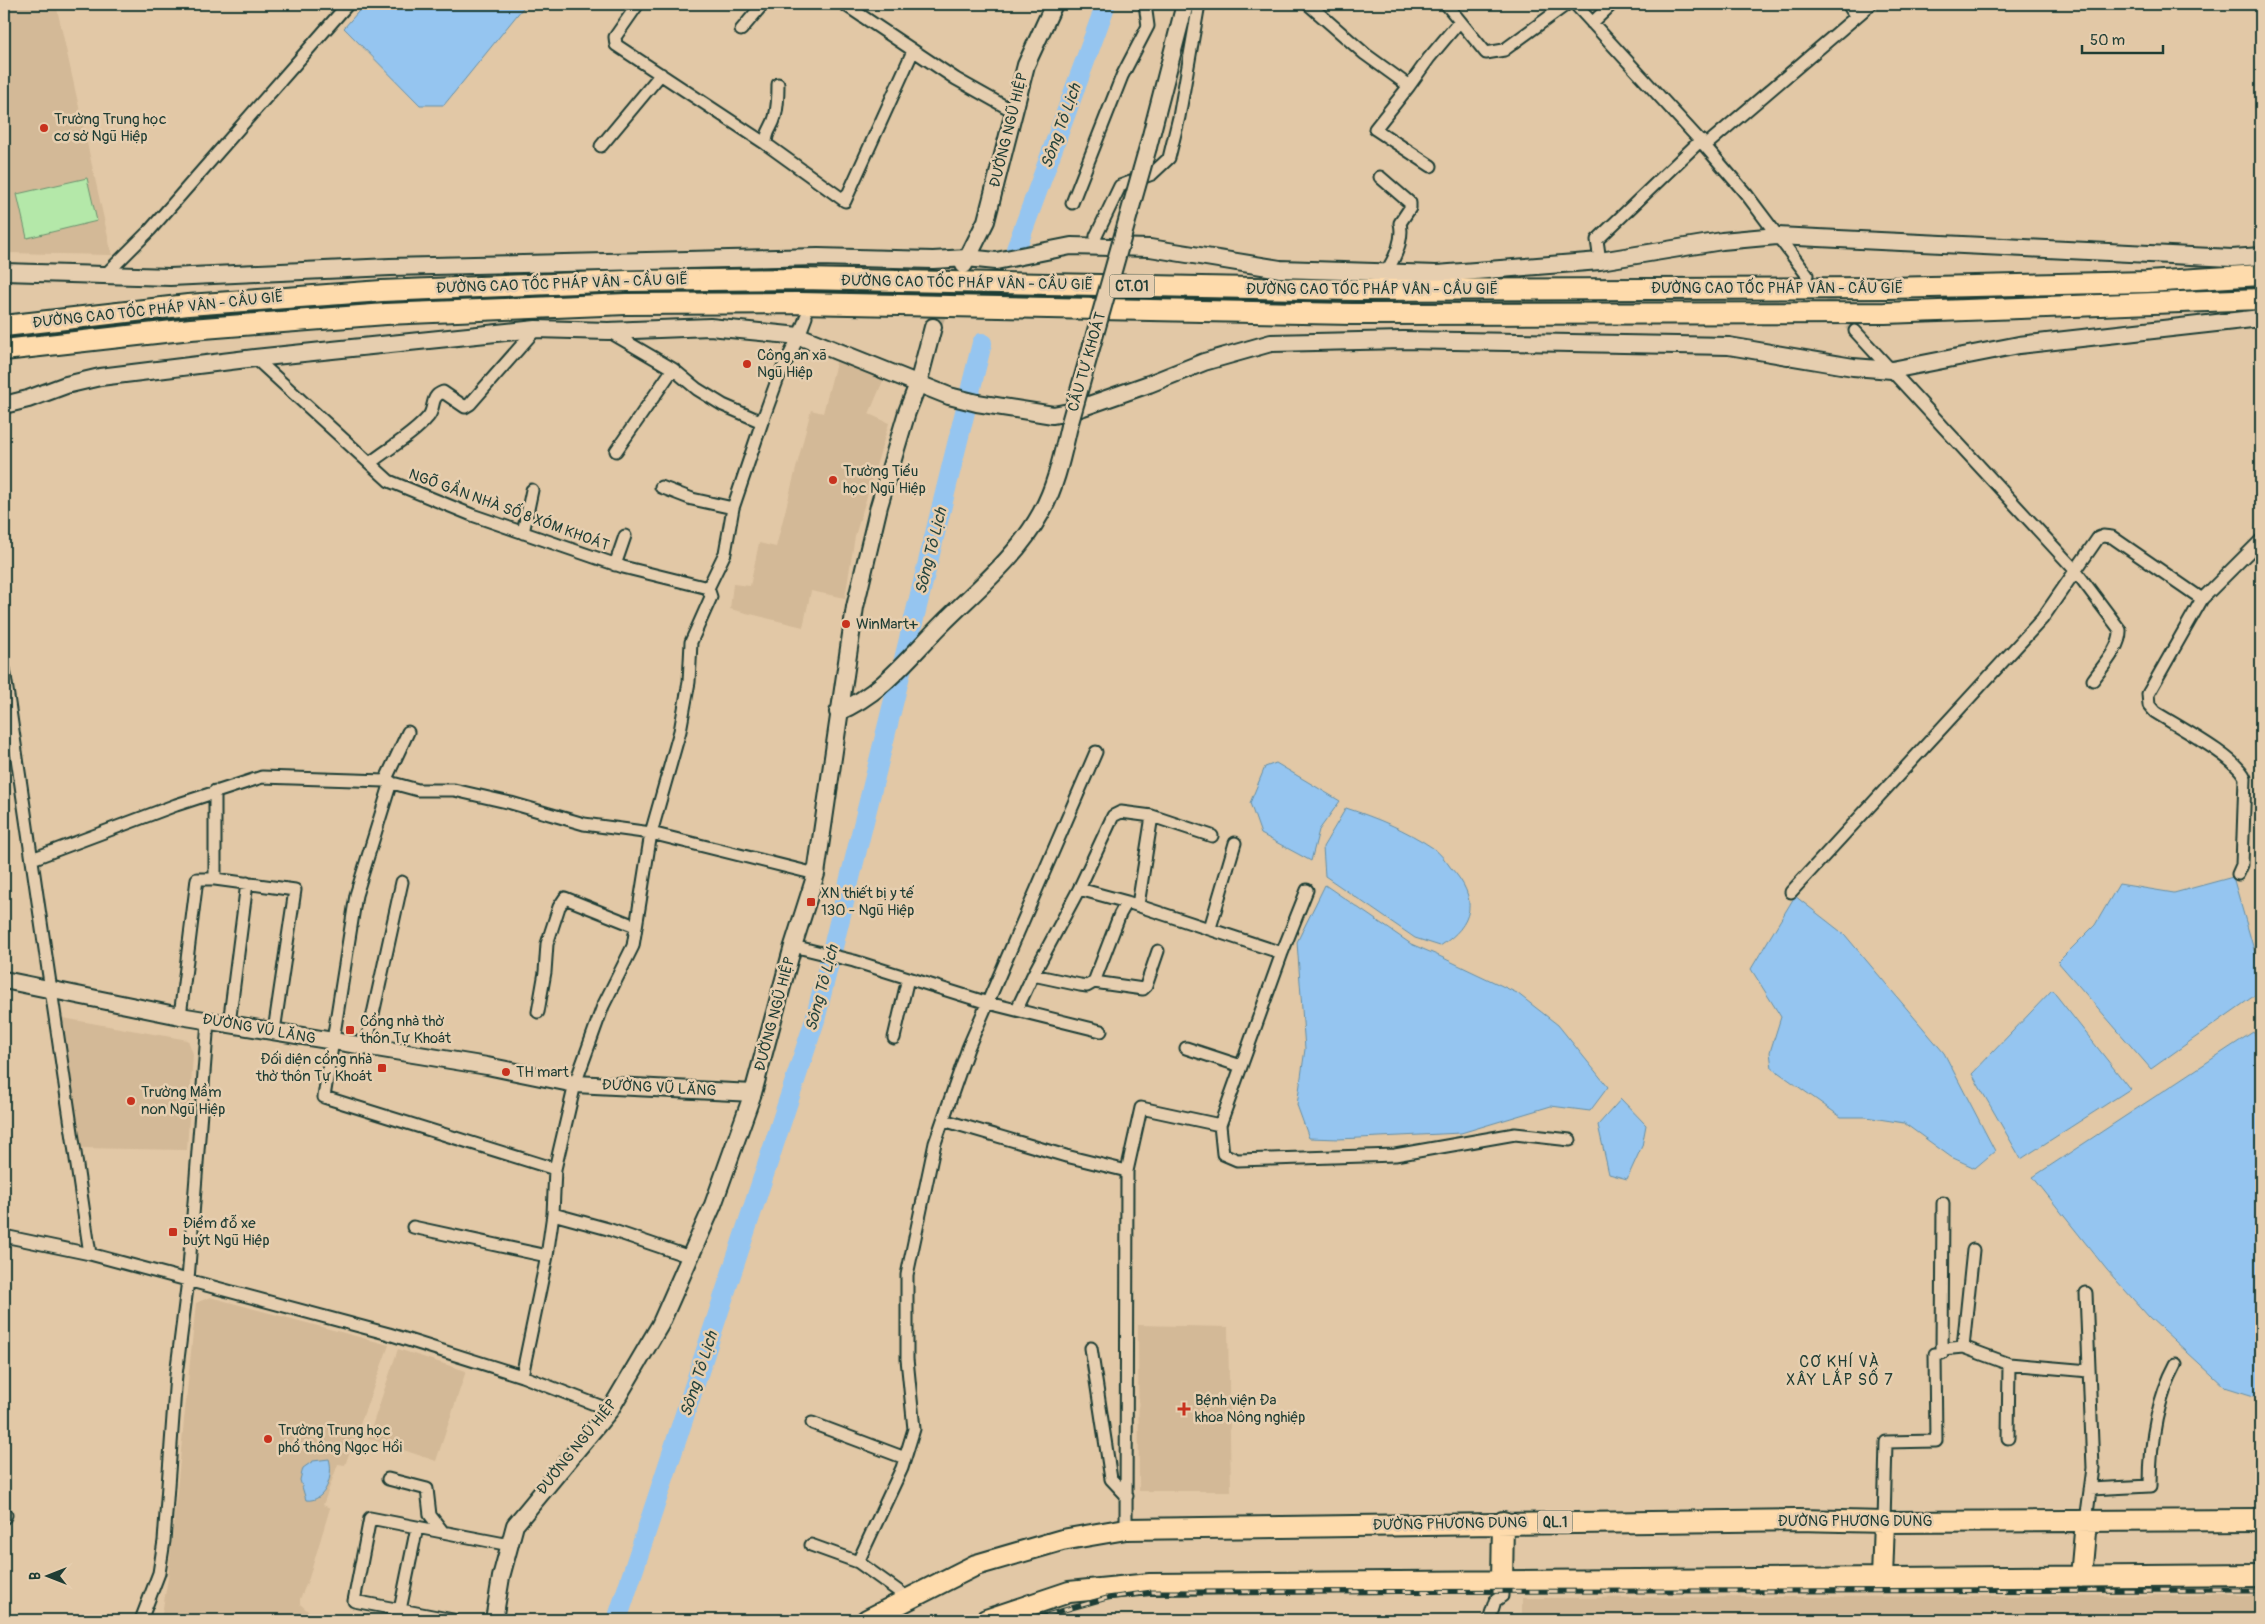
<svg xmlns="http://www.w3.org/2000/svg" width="2265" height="1624" font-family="Pangolin,sans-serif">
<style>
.built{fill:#d3b997}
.green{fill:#b4e8a9;stroke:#6a926e}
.water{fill:#95c5f0;stroke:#668fa5}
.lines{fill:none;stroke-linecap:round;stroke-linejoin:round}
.river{stroke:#95c5f0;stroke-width:20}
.street-tunnel{stroke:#bbac8f;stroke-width:11;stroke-dasharray:11 5.5;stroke-linecap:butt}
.secondary-tunnel{stroke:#bbac8f;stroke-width:16;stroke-dasharray:16 8;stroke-linecap:butt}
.street-casing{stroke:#1f3d34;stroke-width:15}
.secondary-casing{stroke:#1f3d34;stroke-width:20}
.highway-casing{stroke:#1f3d34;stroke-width:24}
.street{stroke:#e6ceaf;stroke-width:11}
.secondary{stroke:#e6ceaf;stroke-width:16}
.highway{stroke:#fedbac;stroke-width:20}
.rail-casing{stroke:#1f3d34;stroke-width:5}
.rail{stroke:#e6ceaf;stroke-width:3;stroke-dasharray:9;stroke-linecap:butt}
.secondary-bridge-casing{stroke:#1f3d34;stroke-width:20;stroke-linecap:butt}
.secondary-bridge{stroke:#e6ceaf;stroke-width:16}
.poi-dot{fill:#c8321e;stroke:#e6ceaf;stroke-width:2}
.labels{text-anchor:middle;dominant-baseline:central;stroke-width:5;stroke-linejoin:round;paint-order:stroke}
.shield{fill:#e6ceaf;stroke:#5b6859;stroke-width:1}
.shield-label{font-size:14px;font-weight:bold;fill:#1f3d34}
.poi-label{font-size:15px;fill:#1f3d34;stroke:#e6ceaf;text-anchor:start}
.street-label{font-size:15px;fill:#1f3d34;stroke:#e6ceaf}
.water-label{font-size:16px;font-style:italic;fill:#25443d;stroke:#e6ceaf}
.neighbourhood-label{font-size:16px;letter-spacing:1px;fill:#1f3d34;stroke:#e6ceaf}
</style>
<rect width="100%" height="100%" fill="#e2c8a6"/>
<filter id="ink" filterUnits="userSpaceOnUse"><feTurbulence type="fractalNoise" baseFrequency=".02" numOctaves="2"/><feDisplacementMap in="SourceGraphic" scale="10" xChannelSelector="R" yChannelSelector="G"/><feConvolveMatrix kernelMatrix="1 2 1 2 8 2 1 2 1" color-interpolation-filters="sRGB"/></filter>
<g filter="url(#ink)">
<path class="built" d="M4,4H56L112,255L4,253Z
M837,359L885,376L869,414L889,423L855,536L845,598L811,591L803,627L730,609L733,584L750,586L759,543L776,547L811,410L823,413Z
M57,1017L188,1040L193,1054L187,1150L80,1148Z
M210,1297L389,1345L345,1465L338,1464L323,1505L330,1508L309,1578L300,1599V1604L309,1612L323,1620H161L168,1578L196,1303Z
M1138,1325L1228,1327L1231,1491H1139Z
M398,1349L466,1371L436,1461L368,1438Z
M2261,1595V1620H1522V1598Z"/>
<path class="green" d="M87,178L97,221L27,238L17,194Z"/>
<path class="water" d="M365,4H526L444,105H420L344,28Z
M1276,763L1340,801L1319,830L1311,861L1261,834L1250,803L1265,767Z
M1346,808C1377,818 1406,830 1433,848C1440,853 1446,861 1451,868C1479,898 1474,925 1440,946L1415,938L1325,876L1323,847Z
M2233,877L2261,974V991L2151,1069L2058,962L2095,925L2119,884L2174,893Z
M1325,885L1411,944L1437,955L1517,993L1558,1025L1608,1087L1590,1111L1551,1106L1461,1133L1339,1139L1309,1138L1297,1105L1305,1049L1297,942Z
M1795,896L1845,935L1944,1053L1995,1151L1975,1168L1951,1157L1904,1123L1866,1117H1841L1772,1068L1770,1052L1781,1017L1751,969Z
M2052,990L2130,1089L2021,1159L1972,1074Z
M2253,1032L2261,1044V1396L2257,1397L2225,1387L2149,1317L2107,1270L2033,1177Z
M1621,1099L1646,1125L1642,1146L1627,1179L1609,1174L1598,1125Z
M329,1459C334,1474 326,1503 306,1500L300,1480L303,1468L313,1461Z"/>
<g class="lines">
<path class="river" d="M1016,249L1106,4
M617,1620L815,1020L982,343"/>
<path class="street-tunnel" d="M1817,287L1855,331
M809,308L823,264"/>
<path class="secondary-tunnel" d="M933,327L958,264"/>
<defs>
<path id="street" d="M638,4L615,37L616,45L766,144L845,201L913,51
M844,4L956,79L1013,111
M1308,4L1365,54L1409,86L1375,129L1431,166
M1446,4L1486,53L1504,50L1567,4
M1575,4L1705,146L1747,195L1807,275
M1848,4L1856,17
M1592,23L1612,4
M741,30L763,4
M1409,86L1429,58L1460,21
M766,144C766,130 772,129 775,117C778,106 778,96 778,84
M601,146L661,74
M1705,146L1871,4
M1380,177L1410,203V208L1400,223C1404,240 1395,258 1386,272
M1072,203L1122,76L1148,26L1145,4
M1095,247L1096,236L1120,186L1152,174L1169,158L1179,117L1199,4
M1600,261L1597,240L1701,140
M105,275L150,230L348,4
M608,331L673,369L697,389L723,405L762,422
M1855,331L2075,570L2120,630C2121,647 2102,667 2093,680
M255,358L389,481L472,515L623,567L708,588
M616,451L673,369
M370,463C389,448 413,435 428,417C436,408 429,397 443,392L465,407L470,404L536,329
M661,487L692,499L733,508
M523,533L532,490
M615,565L625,536
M4,669C33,864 60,1059 90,1254
M385,781L408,732
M391,782L356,895L324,1097L555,1169
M215,791V879
M32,859L176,805L262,777L385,781L418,790H454L511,803L584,824L651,833L816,874
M2238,874L2242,865L2245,778C2238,758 2175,725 2155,712L2149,705L2148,694L2202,599L2261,540
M1079,889L1113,816L1121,812L1152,816
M1791,892L2042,619L2098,538L2103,536L2112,537L2202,599
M1138,905L1152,816L1212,836
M1210,928L1235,843
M793,946L854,961L988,1003L1101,1031
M1033,975L1080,985L1087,986L1094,982L1120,914L1127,902L1282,953
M1094,982L1143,989L1146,986L1158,951
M1017,1009L1033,975L1079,889L1127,902
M538,1012L545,972L547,944L559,907L565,898L635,926
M180,1016L197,879H215L295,890L274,1031
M229,1024L247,883
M894,1038L908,978
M366,1046L402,882
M1186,1048L1241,1066
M943,1120L1066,1156L1127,1171
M1220,1125L1282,953L1307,890
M553,1214L608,1229L690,1257
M413,1227L547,1256
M4,1236L90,1254L389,1334L522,1376L610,1410
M1963,1347L1973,1250
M1091,1348L1111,1479L1127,1496
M1942,1349L1963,1347L2009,1364L2008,1438
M2009,1364L2089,1371
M522,1376L547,1256L553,1214L555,1169L575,1084L603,1006L633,946L651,833L680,731L689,682L691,642L711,597L708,588L725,553L733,508L762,422L778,378L799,336L806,317
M812,1423L905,1458
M388,1479L427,1489L430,1515L443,1532
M2090,1489L2150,1486C2150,1444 2156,1401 2176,1364
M4,1514L6,1515L4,1518
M2086,1521L2093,1468L2086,1293
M1884,1522L1886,1442L1936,1441L1935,1354L1942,1353L1943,1203
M1126,1529L1127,1171L1141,1108L1220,1125L1223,1154L1237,1160L1395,1155L1515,1134L1570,1140
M811,1545L858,1562L908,1598
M858,1562L902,1468L914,1429L907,1359V1275L935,1143L968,1048L1096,752
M400,1610L417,1527
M141,1620L159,1573L164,1541L176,1375L188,1280L208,1021
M453,1620L354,1601L370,1518L510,1545
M1489,1620L1495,1601L1502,1596V1581"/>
<path id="secondary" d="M1148,147L1185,4
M964,265L986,221L1026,65L1054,4
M4,272L170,277L390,267L818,257L933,260L967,258L996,261L1071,246L1150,248L1280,269L1437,274L1600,261L1722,241L1777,236L2232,258L2261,256
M4,405L28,399L66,385L100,377L255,358L536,329L608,331L710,327L799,336L949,396L977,403L1053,415L1069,412L1149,384L1204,362L1271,343L1403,340L1729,346L1853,367L1892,370L2019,345L2261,318
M838,712C882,694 910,656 942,624C977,589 1017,557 1041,513C1056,486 1062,456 1069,426
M4,980L180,1016L487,1066L575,1084L753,1093
M494,1620L501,1577L515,1525L610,1410L660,1325L713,1205L753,1093L793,946L816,874L855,607L879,506L907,412L918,384L933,327"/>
<path id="highway" d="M4,326L188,305L382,291L627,281L801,279L1355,290L1887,288L2147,282L2261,275
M4,350L191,329L386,314L626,304L799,303L1352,314L1885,313L2261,299
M2081,1577L2086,1521
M1882,1578L1884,1522
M1502,1581L1503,1522
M867,1620L976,1565L1062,1540L1126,1529L1798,1520L1884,1522L2261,1520
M986,1620L1069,1592L1150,1584L2261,1575"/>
</defs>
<use href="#street" class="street-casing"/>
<use href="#secondary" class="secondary-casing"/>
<use href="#highway" class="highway-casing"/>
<use href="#street" class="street"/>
<use href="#secondary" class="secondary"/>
<use href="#highway" class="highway"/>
<defs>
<path id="rail" d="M1029,1620L1107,1598L1152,1592L2261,1590"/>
</defs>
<use href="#rail" class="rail-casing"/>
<use href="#rail" class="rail"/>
<defs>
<path id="secondary-bridge" d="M1069,426L1148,147"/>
</defs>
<use href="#secondary-bridge" class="secondary-bridge-casing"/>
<use href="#secondary-bridge" class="secondary-bridge"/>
</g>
</g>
<g class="poi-dot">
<circle cx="44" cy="128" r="5"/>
<circle cx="747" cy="364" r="5"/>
<circle cx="833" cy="480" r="5"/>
<circle cx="846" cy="624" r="5"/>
<rect x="806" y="897" width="10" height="10" rx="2.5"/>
<rect x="345" y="1025" width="10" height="10" rx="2.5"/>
<rect x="377" y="1063" width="10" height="10" rx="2.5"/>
<circle cx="506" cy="1072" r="5"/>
<circle cx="131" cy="1101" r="5"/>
<rect x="168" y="1227" width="10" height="10" rx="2.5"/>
<path d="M1181.5 1401.5h5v5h5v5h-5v5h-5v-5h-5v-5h5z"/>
<circle cx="268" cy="1439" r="5"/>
</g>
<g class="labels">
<g class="shield">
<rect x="1109.5" y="274.5" width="45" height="23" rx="4"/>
<rect x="1537.5" y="1510.5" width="35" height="23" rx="4"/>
</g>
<g class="shield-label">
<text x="1132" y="286">CT.01</text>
<text x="1555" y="1522">QL.1</text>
</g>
<g class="poi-label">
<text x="54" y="119">Trường Trung học<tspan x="54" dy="17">cơ sở Ngũ Hiệp</tspan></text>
<text x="757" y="355">Công an xã<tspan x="757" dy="17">Ngũ Hiệp</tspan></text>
<text x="843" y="471">Trường Tiểu<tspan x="843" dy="17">học Ngũ Hiệp</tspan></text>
<text x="856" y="624">WinMart+</text>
<text x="821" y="893">XN thiết bị y tế<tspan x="821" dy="17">130 - Ngũ Hiệp</tspan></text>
<text x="360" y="1021">Cổng nhà thờ<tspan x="360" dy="17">thôn Tự Khoát</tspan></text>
<text x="372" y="1059" text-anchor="end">Đối diện cổng nhà<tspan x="372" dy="17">thờ thôn Tự Khoát</tspan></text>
<text x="516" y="1072">TH mart</text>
<text x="141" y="1092">Trường Mầm<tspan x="141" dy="17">non Ngũ Hiệp</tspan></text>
<text x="183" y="1223">Điểm đỗ xe<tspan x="183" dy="17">buýt Ngũ Hiệp</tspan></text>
<text x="1195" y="1400">Bệnh viện Đa<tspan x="1195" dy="17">khoa Nông nghiệp</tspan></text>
<text x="278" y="1430">Trường Trung học<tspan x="278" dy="17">phổ thông Ngọc Hồi</tspan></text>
</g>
<g class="street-label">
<text transform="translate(1009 130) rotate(-76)">ĐƯỜNG NGŨ HIỆP</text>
<text transform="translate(967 283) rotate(1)">ĐƯỜNG CAO TỐC PHÁP VÂN - CẦU GIẼ</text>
<text transform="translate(562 284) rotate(-2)">ĐƯỜNG CAO TỐC PHÁP VÂN - CẦU GIẼ</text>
<text x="1777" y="288">ĐƯỜNG CAO TỐC PHÁP VÂN - CẦU GIẼ</text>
<text x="1372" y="289">ĐƯỜNG CAO TỐC PHÁP VÂN - CẦU GIẼ</text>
<text transform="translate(158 310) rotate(-6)">ĐƯỜNG CAO TỐC PHÁP VÂN - CẦU GIẼ</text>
<text transform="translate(1087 362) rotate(-74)">CẦU TỰ KHOÁT</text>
<text transform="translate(509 510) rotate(20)">NGÕ GẦN NHÀ SỐ 8 XÓM KHOÁT</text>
<text transform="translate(775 1014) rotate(-75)">ĐƯỜNG NGŨ HIỆP</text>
<text transform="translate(259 1029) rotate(10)">ĐƯỜNG VŨ LĂNG</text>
<text transform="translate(659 1088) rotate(3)">ĐƯỜNG VŨ LĂNG</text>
<text transform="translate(577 1447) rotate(-51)">ĐƯỜNG NGŨ HIỆP</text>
<text x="1855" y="1521">ĐƯỜNG PHƯƠNG DUNG</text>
<text transform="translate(1450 1524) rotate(-1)">ĐƯỜNG PHƯƠNG DUNG</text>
</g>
<g class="water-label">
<text transform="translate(1061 126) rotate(-70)">Sông Tô Lịch</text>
<text transform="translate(931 551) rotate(-76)">Sông Tô Lịch</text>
<text transform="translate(822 988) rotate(-75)">Sông Tô Lịch</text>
<text transform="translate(699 1374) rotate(-72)">Sông Tô Lịch</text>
</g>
<g class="neighbourhood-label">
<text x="1840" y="1362">CƠ KHÍ VÀ<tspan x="1840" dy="18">XÂY LẮP SỐ 7</tspan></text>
</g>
</g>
<rect width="2265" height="1624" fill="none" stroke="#e6ceaf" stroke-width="20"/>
<rect x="10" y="10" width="2245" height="1604" fill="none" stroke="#1f3d34" stroke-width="2" filter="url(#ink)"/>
<g transform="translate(48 1576) rotate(270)" stroke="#e6ceaf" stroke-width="4" paint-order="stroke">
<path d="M0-4L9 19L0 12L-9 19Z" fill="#1f3d34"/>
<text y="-8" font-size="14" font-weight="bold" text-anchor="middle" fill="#1f3d34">B</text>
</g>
<path d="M2082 45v8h81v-8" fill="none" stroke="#1f3d34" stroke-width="2.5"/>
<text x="2090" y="45" font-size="15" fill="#1f3d34" stroke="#e6ceaf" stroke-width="4" paint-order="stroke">50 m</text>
</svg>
